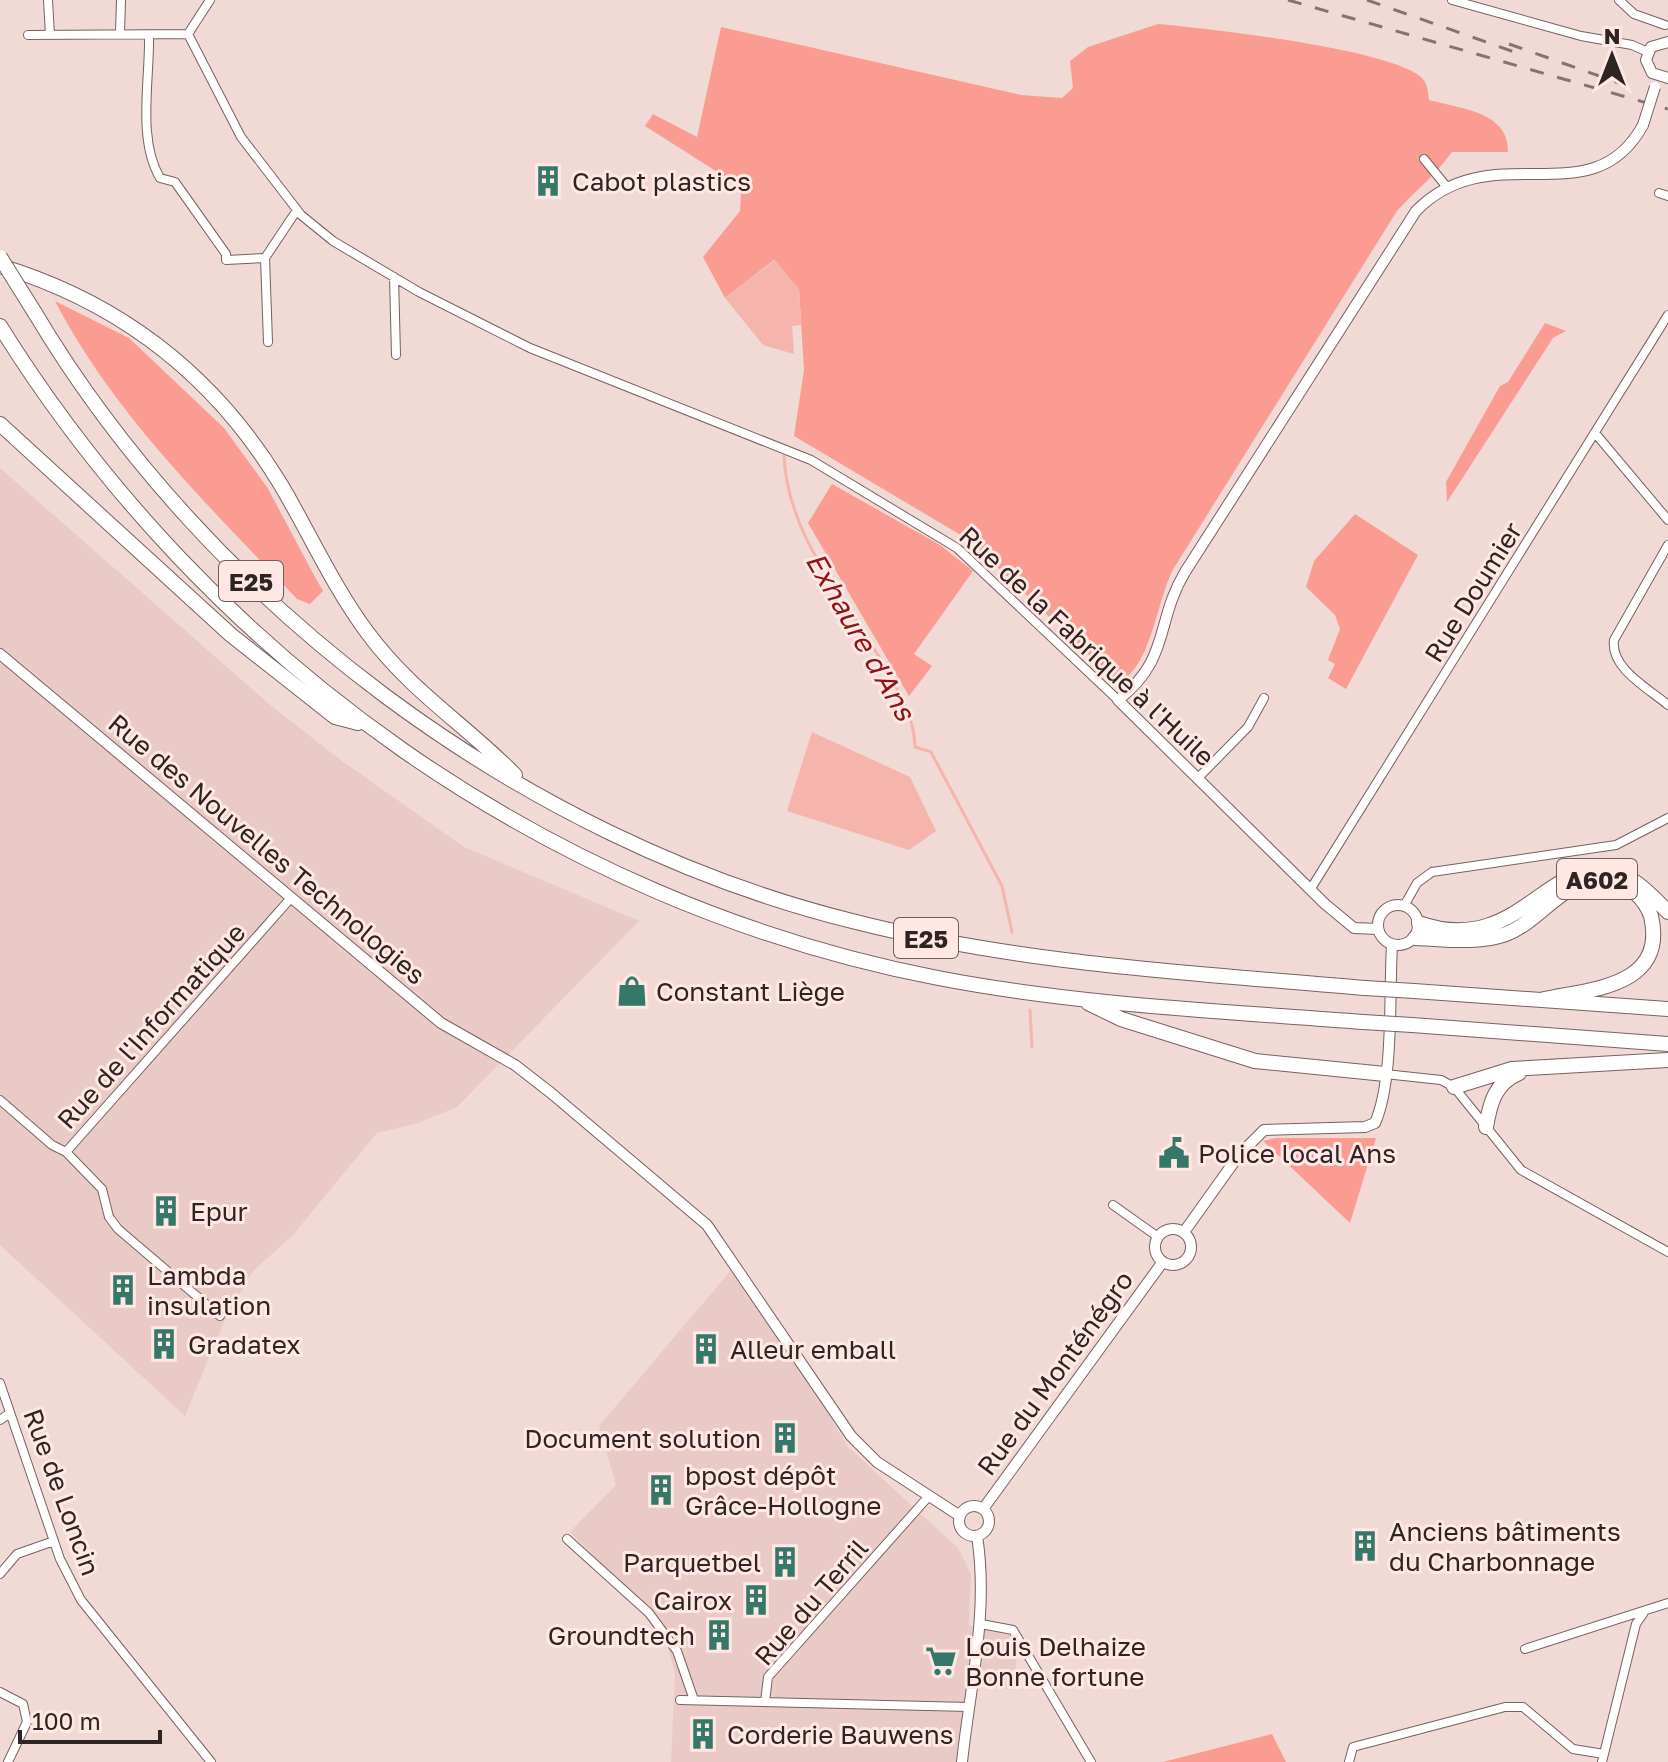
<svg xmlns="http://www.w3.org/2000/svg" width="1668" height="1762" font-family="'Golos Text',sans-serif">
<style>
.built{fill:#e9cac6}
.green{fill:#fa9c91}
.water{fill:#f5b5ad}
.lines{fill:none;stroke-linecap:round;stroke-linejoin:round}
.stream{stroke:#f5b5ad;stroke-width:3}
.minor-casing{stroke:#76625f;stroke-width:10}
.tertiary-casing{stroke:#76625f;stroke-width:12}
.motorway-casing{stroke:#76625f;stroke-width:16}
.minor{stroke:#fff;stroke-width:8}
.tertiary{stroke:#fff;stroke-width:10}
.motorway{stroke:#fff;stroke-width:14}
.rail{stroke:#837371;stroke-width:3;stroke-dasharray:14 14;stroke-linecap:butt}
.tertiary-bridge-casing{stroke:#76625f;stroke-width:12;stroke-linecap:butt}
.motorway-bridge-casing{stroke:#76625f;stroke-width:16;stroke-linecap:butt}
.tertiary-bridge{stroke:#fff;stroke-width:10}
.motorway-bridge{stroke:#fff;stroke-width:14}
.labels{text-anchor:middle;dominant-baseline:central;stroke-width:6;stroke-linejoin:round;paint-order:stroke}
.shield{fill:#ffe7e3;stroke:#6c5e5d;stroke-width:2}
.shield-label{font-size:24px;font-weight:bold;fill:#2d2423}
.poi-label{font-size:26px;fill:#2d2423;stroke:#ffe7e3;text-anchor:start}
.street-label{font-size:26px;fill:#2d2423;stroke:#ffe7e3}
.water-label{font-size:28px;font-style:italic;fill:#8e1314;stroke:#ffe7e3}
</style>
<rect width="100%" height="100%" fill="#f1d9d6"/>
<path class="built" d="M0,468L269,704L338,758L464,847L639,921L457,1107L415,1124L377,1133L292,1236L252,1272L223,1324L185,1416L0,1245Z
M732,1269L802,1370L848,1447L958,1548L971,1574L969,1625L1012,1636L1017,1646L1015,1690L967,1683L956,1762H671L675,1674L662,1625L570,1532L616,1485L599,1426Z"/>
<path class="green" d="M1158,24C1204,28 1393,49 1422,78C1428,84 1428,93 1429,100C1460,109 1509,111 1508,152H1452C1434,177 1417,189 1397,211L1174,568C1157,597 1151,672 1117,682L969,540L794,436L804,370L799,289L774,260L725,298L703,257L740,211L741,195L730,180L645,126L653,114L697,137L721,27L1021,95L1062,98L1073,88L1070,61L1088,47Z
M55,301L129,338L224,428L267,487L315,577L323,591L310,604L297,599C210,507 114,415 55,301Z
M1545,323L1566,331L1553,338L1447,502L1446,482L1500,386L1508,382Z
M832,484L940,545L973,571L914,654L932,666L909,696L808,523Z
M1355,514L1418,555L1346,689L1328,678L1335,664L1328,660L1340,629L1335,615L1306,587L1314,561Z
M1275,1138H1376L1350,1223L1263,1141Z
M1272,1734L1286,1762H1163Z"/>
<path class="water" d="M775,260L799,289L801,325L792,326L794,354L763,345L725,298Z
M812,732L910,777L936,831L909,850L787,811Z"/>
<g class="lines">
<path class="stream" d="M784,456C788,539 847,599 886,669C901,695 914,717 915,747L931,752L1002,886L1012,932
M1030,1010L1032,1047"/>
<defs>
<path id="minor" d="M48,0L50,35
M210,0L188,34L241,137L301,215L333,241L419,292L530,348L811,460L957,548L1118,700
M1452,0L1581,36L1632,45L1648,52
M1619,0L1634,14L1665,25
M120,33L121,0
M28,35L188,34
M149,36C150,80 137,139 160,178L175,182L226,254V260L265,258L297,210
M1424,159L1446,186
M1659,193L1668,196
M265,258L268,342
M394,277L396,355
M1595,433L1668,520
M1668,545L1614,640C1610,668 1648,688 1668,705
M1197,779L1248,727L1264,698
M1310,890L1668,315
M1404,906L1417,883L1432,872L1616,845L1668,818
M1385,1074L1441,1080L1454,1087L1521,1170L1668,1252
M0,1100L52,1145L66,1152L290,899
M66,1152L102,1189L109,1217L118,1229L220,1316
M1113,1205L1158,1237
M0,1383L60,1559L81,1600L211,1762
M0,1420L10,1413
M567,1539L649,1613L677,1651L694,1700
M0,1574L17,1554L54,1541
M981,1624L1013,1630L1091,1762
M1525,1649L1668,1603
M0,1692L23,1704L27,1722L8,1762
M680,1700L969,1707
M765,1702L768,1677L928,1497
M1349,1762L1353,1747L1505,1707H1523L1573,1749L1604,1754
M1602,1762L1636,1624L1643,1614"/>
<path id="tertiary" d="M1668,42L1651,47L1646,60L1652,73L1668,78
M0,654L441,1023L515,1065L551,1093L707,1225L851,1436L877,1462L960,1516
M1378 925a20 20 0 1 1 40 0a20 20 0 1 1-40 0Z
M1378,929L1354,928L1325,904L1118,700C1171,659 1155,622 1185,572L1416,211C1492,133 1592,219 1643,125
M1155 1247a18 18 0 1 1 36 0a18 18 0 1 1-36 0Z
M1184,1232L1239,1155L1264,1130L1365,1127L1375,1123C1394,1080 1389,994 1392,945
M959 1521a15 15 0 1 1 30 0a15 15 0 1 1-30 0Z
M983,1509L1162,1263
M962,1762C970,1687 989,1612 977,1536"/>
<path id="motorway" d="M0,266C122,303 215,376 281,485C310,534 333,586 367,632C411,692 465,724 515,775
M35,313C209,605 522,839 852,921C1020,964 1193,973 1365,988
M0,326C208,660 550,903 938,978C1078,1005 1221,1011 1363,1022
M0,424L231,635L335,717L358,723
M1419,923C1514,957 1546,861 1608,870C1631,873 1652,896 1668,912
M1415,938C1444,939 1479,944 1506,934C1543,920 1569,870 1612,881C1630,885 1645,899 1651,916C1668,990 1584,989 1541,1000
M1414,991L1668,1009
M1088,1003L1121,1019L1255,1061L1385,1074
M1412,1025L1668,1044
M1454,1087L1512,1069L1668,1060
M1486,1127C1490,1103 1495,1083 1519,1073"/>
</defs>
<use href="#minor" class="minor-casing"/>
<use href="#tertiary" class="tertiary-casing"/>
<use href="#motorway" class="motorway-casing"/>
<use href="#minor" class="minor"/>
<use href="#tertiary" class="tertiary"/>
<use href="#motorway" class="motorway"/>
<path class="rail" d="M1288,0L1668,109
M1367,0L1520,54
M1509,44L1619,83"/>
<defs>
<path id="tertiary-bridge" d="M1643,125L1655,87"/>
<path id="motorway-bridge" d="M0,257L35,313
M1365,988L1414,991
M1363,1022L1412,1025"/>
</defs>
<use href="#tertiary-bridge" class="tertiary-bridge-casing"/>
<use href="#motorway-bridge" class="motorway-bridge-casing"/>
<use href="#tertiary-bridge" class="tertiary-bridge"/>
<use href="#motorway-bridge" class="motorway-bridge"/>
</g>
<defs>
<symbol id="building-bare" viewBox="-9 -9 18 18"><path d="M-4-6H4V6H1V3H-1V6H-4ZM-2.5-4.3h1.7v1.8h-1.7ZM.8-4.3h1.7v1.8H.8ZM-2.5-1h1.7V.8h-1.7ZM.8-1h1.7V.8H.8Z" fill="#35786a" stroke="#ffe7e3" stroke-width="2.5" paint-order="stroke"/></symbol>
<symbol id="shop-bare" viewBox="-9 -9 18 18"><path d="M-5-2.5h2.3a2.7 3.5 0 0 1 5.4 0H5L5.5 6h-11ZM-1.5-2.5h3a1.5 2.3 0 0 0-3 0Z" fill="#35786a" stroke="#ffe7e3" stroke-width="2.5" paint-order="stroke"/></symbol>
<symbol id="civic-bare" viewBox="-9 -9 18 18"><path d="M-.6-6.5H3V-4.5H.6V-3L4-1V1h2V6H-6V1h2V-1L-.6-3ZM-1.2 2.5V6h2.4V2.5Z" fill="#35786a" stroke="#ffe7e3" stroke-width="2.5" paint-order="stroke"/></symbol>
<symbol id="supermarket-bare" viewBox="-9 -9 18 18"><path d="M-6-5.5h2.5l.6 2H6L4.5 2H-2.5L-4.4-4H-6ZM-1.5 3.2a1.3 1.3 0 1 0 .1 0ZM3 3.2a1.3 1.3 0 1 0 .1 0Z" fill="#35786a" stroke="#ffe7e3" stroke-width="2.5" paint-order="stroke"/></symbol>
</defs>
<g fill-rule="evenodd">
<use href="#building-bare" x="526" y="159" width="44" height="44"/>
<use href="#shop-bare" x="610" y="969" width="44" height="44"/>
<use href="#civic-bare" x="1152" y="1131" width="44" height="44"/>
<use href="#building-bare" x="144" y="1189" width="44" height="44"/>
<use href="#building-bare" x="101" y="1268" width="44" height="44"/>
<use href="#building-bare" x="142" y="1322" width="44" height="44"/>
<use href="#building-bare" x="684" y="1327" width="44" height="44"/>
<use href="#building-bare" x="763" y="1416" width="44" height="44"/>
<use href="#building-bare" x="639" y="1468" width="44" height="44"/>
<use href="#building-bare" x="1343" y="1524" width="44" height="44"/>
<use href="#building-bare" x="763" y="1540" width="44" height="44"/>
<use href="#building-bare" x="734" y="1578" width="44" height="44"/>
<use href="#building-bare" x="697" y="1613" width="44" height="44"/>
<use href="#supermarket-bare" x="919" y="1639" width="44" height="44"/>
<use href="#building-bare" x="681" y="1712" width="44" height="44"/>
</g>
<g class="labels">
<g class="shield">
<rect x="219" y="561" width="64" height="40" rx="6"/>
<rect x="1557" y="859" width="80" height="40" rx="6"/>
<rect x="894" y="918" width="64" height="40" rx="6"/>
</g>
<g class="shield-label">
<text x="251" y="581">E25</text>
<text x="1597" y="879">A602</text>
<text x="926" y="938">E25</text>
</g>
<g class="poi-label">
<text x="572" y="181">Cabot plastics</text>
<text x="656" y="991">Constant Liège</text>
<text x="1198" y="1153">Police local Ans</text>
<text x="190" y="1211">Epur</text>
<text x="147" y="1275">Lambda<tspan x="147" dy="30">insulation</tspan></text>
<text x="188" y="1344">Gradatex</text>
<text x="730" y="1349">Alleur emball</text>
<text x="761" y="1438" text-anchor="end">Document solution</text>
<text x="685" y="1475">bpost dépôt<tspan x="685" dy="30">Grâce-Hollogne</tspan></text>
<text x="1389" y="1531">Anciens bâtiments<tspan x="1389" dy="30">du Charbonnage</tspan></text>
<text x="761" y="1562" text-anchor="end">Parquetbel</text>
<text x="732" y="1600" text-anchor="end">Cairox</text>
<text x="695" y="1635" text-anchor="end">Groundtech</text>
<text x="965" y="1646">Louis Delhaize<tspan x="965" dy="30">Bonne fortune</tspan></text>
<text x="727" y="1734">Corderie Bauwens</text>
</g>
<g class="street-label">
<text transform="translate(1473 592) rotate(-58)">Rue Doumier</text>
<text transform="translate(1087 646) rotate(43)">Rue de la Fabrique à l'Huile</text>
<text transform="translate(267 849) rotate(40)">Rue des Nouvelles Technologies</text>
<text transform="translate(151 1026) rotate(-48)">Rue de l'Informatique</text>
<text transform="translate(1055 1373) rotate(-54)">Rue du Monténégro</text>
<text transform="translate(62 1492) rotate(70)">Rue de Loncin</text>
<text transform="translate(811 1602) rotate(-49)">Rue du Terril</text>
</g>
<g class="water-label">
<text transform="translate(861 636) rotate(60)">Exhaure d'Ans</text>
</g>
</g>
<g transform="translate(1612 56)" stroke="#ffe7e3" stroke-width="6" paint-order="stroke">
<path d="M0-6L14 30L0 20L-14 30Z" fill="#2d2423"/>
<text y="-12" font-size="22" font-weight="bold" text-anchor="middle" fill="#2d2423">N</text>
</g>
<path d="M20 1730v12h140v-12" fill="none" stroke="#2d2423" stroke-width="4"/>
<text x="32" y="1730" font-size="24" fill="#2d2423" stroke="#ffe7e3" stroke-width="6" paint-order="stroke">100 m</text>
</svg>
